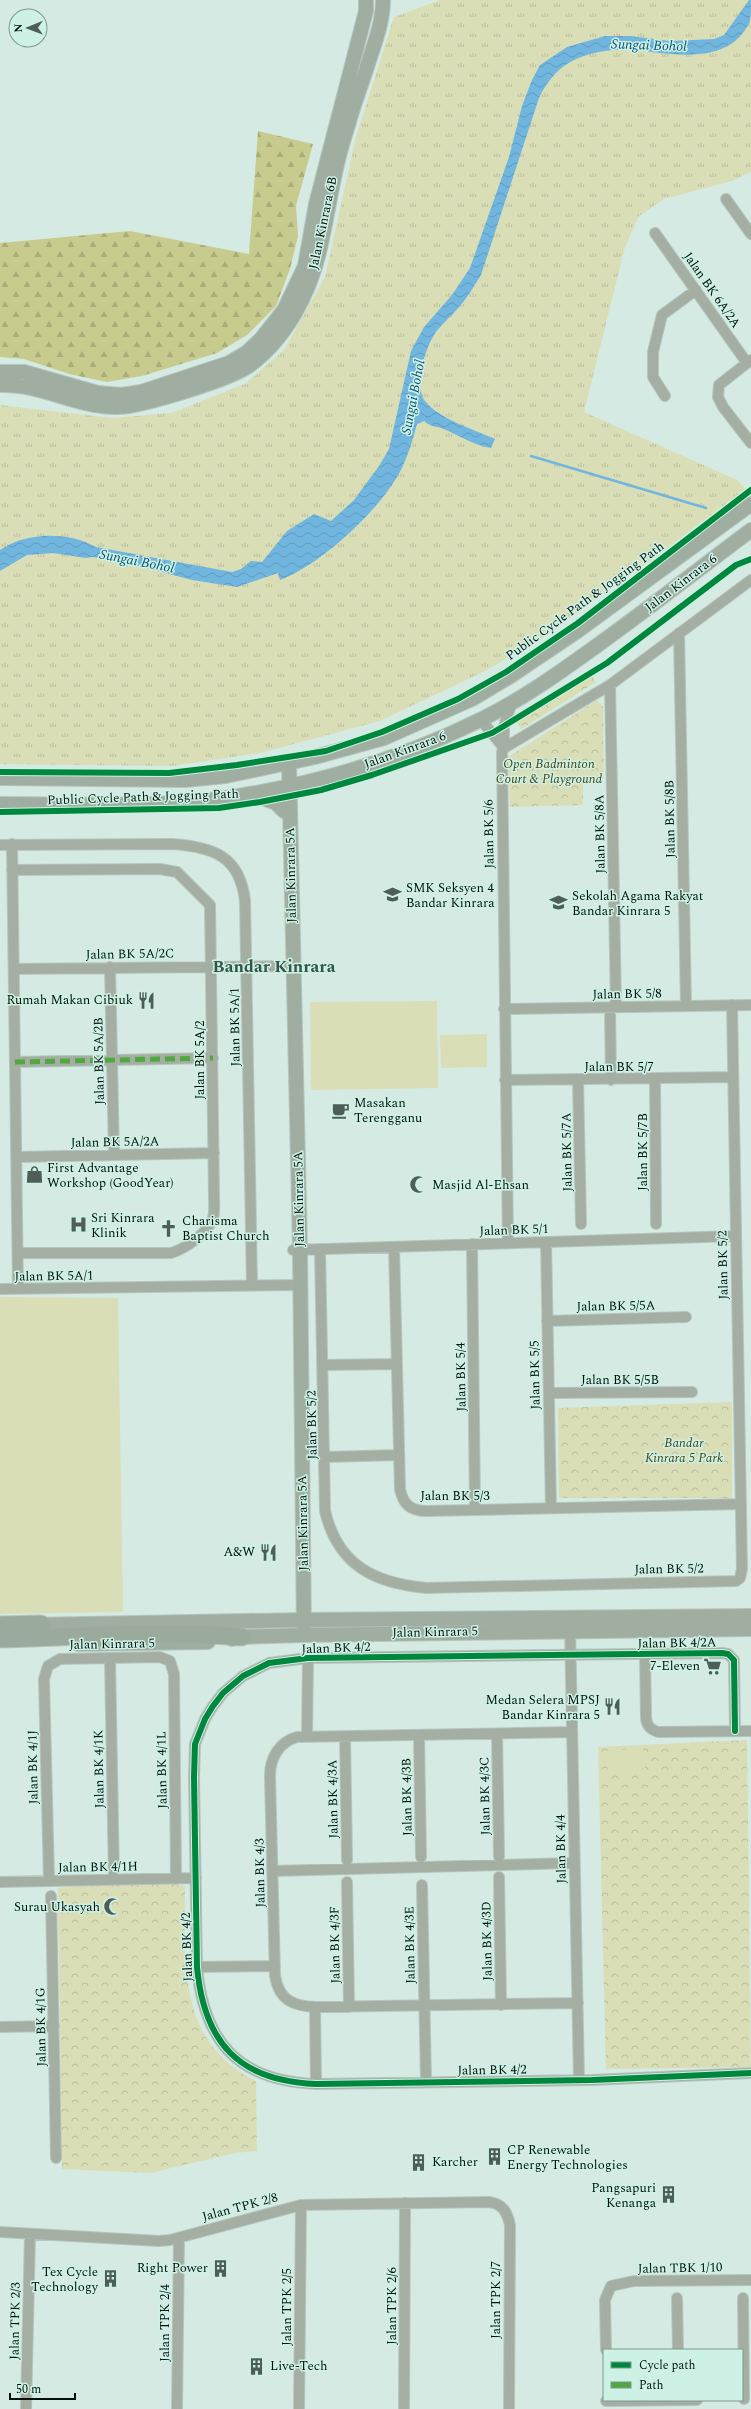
<svg xmlns="http://www.w3.org/2000/svg" width="751" height="2409" font-family="Spectral,serif">
<style>
.grass{fill:url(#grass-tufts)}
.forest{fill:url(#forest-firs)}
.park{fill:url(#park-crowns)}
.pitch{fill:#d9deb7}
.water{fill:url(#water-waves)}
.lines{fill:none;stroke-linecap:round;stroke-linejoin:round}
.stream{stroke:#70b6df;stroke-width:2.5}
.street-casing{stroke:#b5c6bf;stroke-width:12}
.secondary-casing{stroke:#b5c6bf;stroke-width:16}
.highway-casing{stroke:#b5c6bf;stroke-width:19}
.street{stroke:#a4aea2;stroke-width:10}
.secondary{stroke:#9faea1;stroke-width:14}
.highway{stroke:#9aaa9c;stroke-width:17}
.quiet{stroke:#50a841;stroke-width:5;stroke-dasharray:10 5;stroke-linecap:butt}
.cycleway-casing{stroke:#cdf2e5;stroke-width:8}
.cycleway{stroke:#00873e;stroke-width:6}
.labels{text-anchor:middle;dominant-baseline:central;stroke-width:3;stroke-linejoin:round;paint-order:stroke}
.street-label{font-size:13px;fill:#05110d;stroke:#cdf2e5}
.park-label{font-size:13px;font-style:italic;fill:#484418;stroke:#cdf2e5}
.poi-label{font-size:13px;fill:#05110d;stroke:#cdf2e5;text-anchor:start}
.water-label{font-size:14px;font-style:italic;fill:#08517a;stroke:#cdf2e5}
.district-label{font-size:17px;font-weight:bold;fill:#34544a;stroke:#cdf2e5}
</style>
<defs>
<pattern id="grass-tufts" width="24" height="20" patternUnits="userSpaceOnUse"><rect width="24" height="20" fill="#d9deb7"/><path d="M3 7l-1-3M5 7V3M7 7l1-3M15 17l-1-3M17 17v-4M19 17l1-3" fill="none" stroke="#b9bd9c"/></pattern>
<pattern id="forest-firs" width="22" height="20" patternUnits="userSpaceOnUse"><rect width="22" height="20" fill="#c8cb8e"/><path d="M5 1l3.5 6h-7zM16 11l3.5 6h-7z" fill="#aaad79"/></pattern>
<pattern id="park-crowns" width="20" height="18" patternUnits="userSpaceOnUse"><rect width="20" height="18" fill="#d9deb7"/><path d="M2 6a3 3 0 1 1 6 0M12 15a3 3 0 1 1 6 0" fill="none" stroke="#b9bd9c"/></pattern>
<pattern id="water-waves" width="16" height="10" patternUnits="userSpaceOnUse"><rect width="16" height="10" fill="#70b6df"/><path d="M0 5q4-4 8 0t8 0" fill="none" stroke="#609bbe"/></pattern>
</defs>
<rect width="100%" height="100%" fill="#d5eae2"/>
<path class="grass" d="M440,0H751V172L732,181L664,199L639,216L625,247L584,412L737,480L745,489L654,558L542,638L485,671L380,721L260,753L172,766L0,764V405L112,418L171,413L245,384L284,350L325,277L356,137L394,17Z"/>
<path class="forest" d="M258,131L313,144L296,206L298,236L290,269L276,306L247,335L217,353L142,376L107,382L69,374L24,359L0,357V243L130,231L249,254Z"/>
<path class="park" d="M588,670L596,682L521,729L515,721Z
M597,700L603,707L604,777H583V805L510,807L508,757Z
M732,1402V1498H559L558,1408Z
M747,1740L751,2067L606,2069L598,1747Z
M143,1879L185,1886C185,1961 176,2042 256,2081L257,2151L235,2153L150,2173L62,2169L58,1888Z"/>
<path class="pitch" d="M437,1001L438,1088L311,1090L310,1002Z
M487,1034V1067L441,1068L440,1035Z
M0,1297L118,1298L123,1612L0,1614Z
M643,1748L645,1768L608,1772L606,1751Z"/>
<path class="water" d="M749,0H751C751,6 751,16 750,21C732,61 687,56 651,52C645,51 640,46 634,47C627,47 620,50 613,50C577,54 555,65 539,98L481,275C474,286 468,297 459,307C451,317 441,324 434,335C425,350 413,385 425,401C439,419 475,430 495,439L491,448C472,445 458,434 441,428C433,426 430,426 424,421L417,424C413,440 408,455 401,470C380,510 322,564 280,580L278,573L237,587L192,580L117,560L92,557L86,558L53,553L27,555L0,571V550C26,532 68,531 96,547L232,572L241,569L251,561L262,562L287,531L314,514L331,521L354,500L379,466L389,449L411,351L424,327L452,295L470,268L509,157L522,106L532,80L540,65L567,47L605,36H630L670,41L714,39L724,35Z"/>
<g class="lines">
<path class="stream" d="M531,456L706,508"/>
<defs>
<path id="street" d="M726,199L751,234
M655,233L747,363
M751,360L719,385L718,397L723,407L751,443
M665,396L653,377V352L662,315L696,290
M679,633L686,1006
M610,685L616,1007
M481,720L504,748
M504,748V726L512,702
M12,844L18,1289
M0,845L173,844C213,847 240,856 245,901L252,1285
M12,870L160,869L177,872L210,905L214,1196C214,1203 215,1211 213,1218C208,1233 185,1249 171,1253H18
M110,967L114,1155
M14,969L293,966
M610,1007L611,1080
M504,1009L751,1005
M15,1062L213,1058
M655,1079L656,1224
M505,1080L733,1077
M578,1080L581,1224
M17,1157L214,1153
M546,1242L551,1508
M508,1243L502,752L504,748L610,685L751,580
M472,1244L475,1510
M394,1247L400,1489C403,1504 410,1511 427,1511L741,1504
M320,1249L325,1511C338,1566 375,1583 426,1588L736,1581L740,1578L742,1569L732,1005
M293,1250L736,1236
M0,1289L300,1285
M547,1321L686,1317
M323,1365L397,1364
M549,1393L692,1392
M326,1457L398,1455
M570,1625L579,2080
M645,1654L646,1718C647,1726 650,1729 658,1732L751,1731
M110,1658L114,1879
M735,1731L734,1660L728,1654L722,1653L308,1658L269,1663L243,1676L223,1693L213,1706L205,1719L195,1744L194,1777L197,1967C204,2042 238,2081 316,2084L592,2080L751,2073
M572,1732L297,1737C279,1742 270,1758 270,1776L275,1976C279,2000 293,2006 315,2007L578,2003
M497,1734L499,1857
M419,1736L421,1857
M307,1737L308,1658
M345,1737L347,1860
M273,1871L574,1863
M499,1877L501,2005
M49,1880L44,1679L48,1666L60,1659L160,1657L170,1661L174,1674L176,1879
M0,1882L196,1878
M347,1882L349,2007
M422,1885L426,2082
M51,1896L56,2158
M197,1967L275,1966
M315,2007L316,2084
M0,2027L54,2026
M0,2232L159,2241L170,2240L301,2205L489,2202C503,2204 507,2212 510,2225L509,2409
M677,2298L678,2350
M743,2298L744,2399
M606,2350L605,2300L611,2286L634,2281L751,2280
M606,2401L697,2400
M26,2409L30,2234
M177,2409L179,2238
M299,2409L301,2205
M404,2409L405,2203"/>
<path id="secondary" d="M0,372H24L98,393L121,395L141,392L229,363L246,353L261,339L284,310L305,266L316,204L366,11V0
M0,385C44,383 85,413 129,406C155,401 230,380 250,365C287,337 310,293 320,248C328,214 332,179 342,145C349,120 357,95 366,70C373,47 383,24 383,0
M289,763L300,1250L304,1635
M0,778L185,780L226,776L315,757L384,738L472,699L509,677L576,632L751,504
M252,794L276,803L284,811
M0,804C73,804 147,808 219,799C309,786 399,760 480,720C521,700 559,673 595,647C648,609 699,569 751,530
M30,1625L304,1620L751,1616
M232,1639L242,1637L304,1635L751,1629
M78,1644L208,1642"/>
<path id="highway" d="M0,1625L41,1624
M0,1639C80,1637 162,1630 242,1637"/>
</defs>
<use href="#street" class="street-casing"/>
<use href="#secondary" class="secondary-casing"/>
<use href="#highway" class="highway-casing"/>
<use href="#street" class="street"/>
<use href="#secondary" class="secondary"/>
<use href="#highway" class="highway"/>
<path class="quiet" d="M15,1062L213,1058"/>
<defs>
<path id="cycleway" d="M0,772L169,773L237,765L326,751L382,732L458,699L506,672L578,623L751,490
M0,812L219,808L260,802L321,790L372,775L492,733L504,726L607,663L736,565L751,559
M735,1731L734,1660L728,1654L722,1653L308,1658L269,1663L243,1676L223,1693L213,1706L205,1719L195,1744L194,1777L197,1967C204,2042 238,2081 316,2084L592,2080L751,2073"/>
</defs>
<use href="#cycleway" class="cycleway-casing"/>
<use href="#cycleway" class="cycleway"/>
</g>
<defs>
<symbol id="school-bare" viewBox="-9 -9 18 18"><path d="M0-5L7-2L0 1L-7-2ZM-4 1L0 2.5L4 1V4Q0 6-4 4Z" fill="#4e5d58" stroke="#cdf2e5" stroke-width="2.5" paint-order="stroke"/></symbol>
<symbol id="restaurant-bare" viewBox="-9 -9 18 18"><path d="M-5-6h1v4h1v-4h1v4h1v-4h1v5L-1.5 .5V6h-2V.5L-5-1ZM5-6V6H3V1.5H1.5Q1.5-4 5-6Z" fill="#4e5d58" stroke="#cdf2e5" stroke-width="2.5" paint-order="stroke"/></symbol>
<symbol id="cafe-bare" viewBox="-9 -9 18 18"><path d="M-5.5-4.5H6V0H3Q3 3.5 0 3.5H-2.5Q-5.5 3.5-5.5 0ZM3-3.2v2h1.7v-2ZM-6 4.5H4V6H-6Z" fill="#4e5d58" stroke="#cdf2e5" stroke-width="2.5" paint-order="stroke"/></symbol>
<symbol id="shop-bare" viewBox="-9 -9 18 18"><path d="M-5-2.5h2.3a2.7 3.5 0 0 1 5.4 0H5L5.5 6h-11ZM-1.5-2.5h3a1.5 2.3 0 0 0-3 0Z" fill="#4e5d58" stroke="#cdf2e5" stroke-width="2.5" paint-order="stroke"/></symbol>
<symbol id="mosque-bare" viewBox="-9 -9 18 18"><path d="M3.5-4.9A6 6 0 1 0 3.5 4.9A5 5 0 1 1 3.5-4.9Z" fill="#4e5d58" stroke="#cdf2e5" stroke-width="2.5" paint-order="stroke"/></symbol>
<symbol id="hospital-bare" viewBox="-9 -9 18 18"><path d="M-5-5h3v3.5h4V-5h3V5h-3V1.5h-4V5h-3Z" fill="#4e5d58" stroke="#cdf2e5" stroke-width="2.5" paint-order="stroke"/></symbol>
<symbol id="church-bare" viewBox="-9 -9 18 18"><path d="M-1.2-6h2.4v3.5h3.3v2.4h-3.3V6h-2.4V-.1h-3.3v-2.4h3.3Z" fill="#4e5d58" stroke="#cdf2e5" stroke-width="2.5" paint-order="stroke"/></symbol>
<symbol id="supermarket-bare" viewBox="-9 -9 18 18"><path d="M-6-5.5h2.5l.6 2H6L4.5 2H-2.5L-4.4-4H-6ZM-1.5 3.2a1.3 1.3 0 1 0 .1 0ZM3 3.2a1.3 1.3 0 1 0 .1 0Z" fill="#4e5d58" stroke="#cdf2e5" stroke-width="2.5" paint-order="stroke"/></symbol>
<symbol id="building-bare" viewBox="-9 -9 18 18"><path d="M-4-6H4V6H1V3H-1V6H-4ZM-2.5-4.3h1.7v1.8h-1.7ZM.8-4.3h1.7v1.8H.8ZM-2.5-1h1.7V.8h-1.7ZM.8-1h1.7V.8H.8Z" fill="#4e5d58" stroke="#cdf2e5" stroke-width="2.5" paint-order="stroke"/></symbol>
</defs>
<g fill-rule="evenodd">
<use href="#school-bare" x="380" y="882" width="25" height="25"/>
<use href="#school-bare" x="546" y="890" width="25" height="25"/>
<use href="#restaurant-bare" x="134" y="988" width="25" height="25"/>
<use href="#cafe-bare" x="328" y="1098" width="25" height="25"/>
<use href="#shop-bare" x="22" y="1162" width="25" height="25"/>
<use href="#mosque-bare" x="406" y="1172" width="25" height="25"/>
<use href="#hospital-bare" x="66" y="1212" width="25" height="25"/>
<use href="#church-bare" x="156" y="1216" width="25" height="25"/>
<use href="#restaurant-bare" x="256" y="1540" width="25" height="25"/>
<use href="#supermarket-bare" x="700" y="1654" width="25" height="25"/>
<use href="#restaurant-bare" x="600" y="1694" width="25" height="25"/>
<use href="#mosque-bare" x="100" y="1894" width="25" height="25"/>
<use href="#building-bare" x="482" y="2144" width="25" height="25"/>
<use href="#building-bare" x="406" y="2150" width="25" height="25"/>
<use href="#building-bare" x="656" y="2182" width="25" height="25"/>
<use href="#building-bare" x="208" y="2256" width="25" height="25"/>
<use href="#building-bare" x="98" y="2266" width="25" height="25"/>
<use href="#building-bare" x="244" y="2354" width="25" height="25"/>
</g>
<g class="labels">
<g class="street-label">
<text transform="translate(323 223) rotate(-78)">Jalan Kinrara 6B</text>
<text transform="translate(712 290) rotate(55)">Jalan BK 6A/2A</text>
<text transform="translate(681 583) rotate(-37)">Jalan Kinrara 6</text>
<text transform="translate(585 601) rotate(-36)">Public Cycle Path &amp; Jogging Path</text>
<text transform="translate(405 750) rotate(-20)">Jalan Kinrara 6</text>
<text transform="translate(143 797) rotate(-2)">Public Cycle Path &amp; Jogging Path</text>
<text transform="translate(670 819) rotate(-91)">Jalan BK 5/8B</text>
<text transform="translate(489 834) rotate(-91)">Jalan BK 5/6</text>
<text transform="translate(600 834) rotate(-91)">Jalan BK 5/8A</text>
<text transform="translate(291 875) rotate(-91)">Jalan Kinrara 5A</text>
<text transform="translate(130 954) rotate(-1)">Jalan BK 5A/2C</text>
<text transform="translate(627 994) rotate(-1)">Jalan BK 5/8</text>
<text transform="translate(235 1027) rotate(-91)">Jalan BK 5A/1</text>
<text transform="translate(200 1060) rotate(-90)">Jalan BK 5A/2</text>
<text transform="translate(99 1061) rotate(-91)">Jalan BK 5A/2B</text>
<text x="619" y="1067">Jalan BK 5/7</text>
<text transform="translate(115 1142) rotate(-1)">Jalan BK 5A/2A</text>
<text transform="translate(567 1152) rotate(-91)">Jalan BK 5/7A</text>
<text transform="translate(643 1152) rotate(-90)">Jalan BK 5/7B</text>
<text transform="translate(299 1199) rotate(-91)">Jalan Kinrara 5A</text>
<text transform="translate(514 1230) rotate(-2)">Jalan BK 5/1</text>
<text transform="translate(723 1265) rotate(-91)">Jalan BK 5/2</text>
<text transform="translate(54 1276) rotate(-1)">Jalan BK 5A/1</text>
<text transform="translate(616 1306) rotate(-1)">Jalan BK 5/5A</text>
<text transform="translate(535 1375) rotate(-91)">Jalan BK 5/5</text>
<text transform="translate(461 1377) rotate(-91)">Jalan BK 5/4</text>
<text x="620" y="1380">Jalan BK 5/5B</text>
<text transform="translate(312 1425) rotate(-91)">Jalan BK 5/2</text>
<text x="455" y="1496">Jalan BK 5/3</text>
<text transform="translate(303 1523) rotate(-91)">Jalan Kinrara 5A</text>
<text transform="translate(669 1569) rotate(-1)">Jalan BK 5/2</text>
<text transform="translate(435 1632) rotate(-1)">Jalan Kinrara 5</text>
<text transform="translate(677 1643) rotate(-1)">Jalan BK 4/2A</text>
<text transform="translate(112 1644) rotate(-1)">Jalan Kinrara 5</text>
<text transform="translate(336 1648) rotate(-2)">Jalan BK 4/2</text>
<text transform="translate(33 1767) rotate(-91)">Jalan BK 4/1J</text>
<text transform="translate(99 1769) rotate(-91)">Jalan BK 4/1K</text>
<text transform="translate(162 1770) rotate(-91)">Jalan BK 4/1L</text>
<text transform="translate(485 1796) rotate(-91)">Jalan BK 4/3C</text>
<text transform="translate(407 1797) rotate(-91)">Jalan BK 4/3B</text>
<text transform="translate(333 1799) rotate(-91)">Jalan BK 4/3A</text>
<text transform="translate(561 1849) rotate(-91)">Jalan BK 4/4</text>
<text transform="translate(98 1867) rotate(-1)">Jalan BK 4/1H</text>
<text transform="translate(260 1873) rotate(-91)">Jalan BK 4/3</text>
<text transform="translate(487 1941) rotate(-91)">Jalan BK 4/3D</text>
<text transform="translate(335 1945) rotate(-91)">Jalan BK 4/3F</text>
<text transform="translate(410 1945) rotate(-91)">Jalan BK 4/3E</text>
<text transform="translate(187 1947) rotate(-92)">Jalan BK 4/2</text>
<text transform="translate(41 2027) rotate(-91)">Jalan BK 4/1G</text>
<text transform="translate(492 2070) rotate(-1)">Jalan BK 4/2</text>
<text transform="translate(240 2207) rotate(-15)">Jalan TPK 2/8</text>
<text transform="translate(680 2268) rotate(-1)">Jalan TBK 1/10</text>
<text transform="translate(496 2300) rotate(-90)">Jalan TPK 2/7</text>
<text transform="translate(392 2306) rotate(-90)">Jalan TPK 2/6</text>
<text transform="translate(287 2307) rotate(-90)">Jalan TPK 2/5</text>
<text transform="translate(15 2321) rotate(-89)">Jalan TPK 2/3</text>
<text transform="translate(165 2323) rotate(-90)">Jalan TPK 2/4</text>
</g>
<g class="park-label">
<text x="549" y="764">Open Badminton<tspan x="549" dy="15">Court &amp; Playground</tspan></text>
<text x="684" y="1443">Bandar<tspan x="684" dy="15">Kinrara 5 Park</tspan></text>
</g>
<g class="poi-label">
<text x="406" y="888">SMK Seksyen 4<tspan x="406" dy="15">Bandar Kinrara</tspan></text>
<text x="572" y="896">Sekolah Agama Rakyat<tspan x="572" dy="15">Bandar Kinrara 5</tspan></text>
<text x="133" y="1000" text-anchor="end">Rumah Makan Cibiuk</text>
<text x="354" y="1103">Masakan<tspan x="354" dy="15">Terengganu</tspan></text>
<text x="47" y="1168">First Advantage<tspan x="47" dy="15">Workshop (GoodYear)</tspan></text>
<text x="432" y="1185">Masjid Al-Ehsan</text>
<text x="91" y="1218">Sri Kinrara<tspan x="91" dy="15">Klinik</tspan></text>
<text x="182" y="1221">Charisma<tspan x="182" dy="15">Baptist Church</tspan></text>
<text x="255" y="1552" text-anchor="end">A&amp;W</text>
<text x="700" y="1666" text-anchor="end">7-Eleven</text>
<text x="600" y="1700" text-anchor="end">Medan Selera MPSJ<tspan x="600" dy="15">Bandar Kinrara 5</tspan></text>
<text x="100" y="1907" text-anchor="end">Surau Ukasyah</text>
<text x="507" y="2150">CP Renewable<tspan x="507" dy="15">Energy Technologies</tspan></text>
<text x="432" y="2162">Karcher</text>
<text x="656" y="2188" text-anchor="end">Pangsapuri<tspan x="656" dy="15">Kenanga</tspan></text>
<text x="208" y="2268" text-anchor="end">Right Power</text>
<text x="98" y="2272" text-anchor="end">Tex Cycle<tspan x="98" dy="15">Technology</tspan></text>
<text x="270" y="2366">Live-Tech</text>
</g>
<g class="water-label">
<text transform="translate(649 45) rotate(2)">Sungai Bohol</text>
<text transform="translate(413 397) rotate(-79)">Sungai Bohol</text>
<text transform="translate(137 561) rotate(11)">Sungai Bohol</text>
</g>
<g class="district-label">
<text x="274" y="967">Bandar Kinrara</text>
</g>
</g>
<rect x="603" y="2349" width="140" height="52" fill="#cdf2e5" stroke="#7d988f"/>
<rect x="611" y="2362" width="20" height="6" fill="#00873e" stroke="#7d988f"/>
<text x="639" y="2369" font-size="12" fill="#05110d">Cycle path</text>
<rect x="611" y="2382" width="20" height="6" fill="#50a841" stroke="#7d988f"/>
<text x="639" y="2389" font-size="12" fill="#05110d">Path</text>
<g transform="translate(28 28) rotate(269)"><circle r="19" fill="#cdf2e5" stroke="#7d988f"/>
<path d="M0-3L7 15L0 10L-7 15Z" fill="#4e5d58"/>
<text y="-6" font-size="11" font-weight="bold" text-anchor="middle" fill="#05110d">N</text>
</g>
<path d="M10 2393v6h65v-6" fill="none" stroke="#05110d" stroke-width="2"/>
<text x="16" y="2393" font-size="12" fill="#05110d" stroke="#cdf2e5" stroke-width="3" paint-order="stroke">50 m</text>
</svg>
